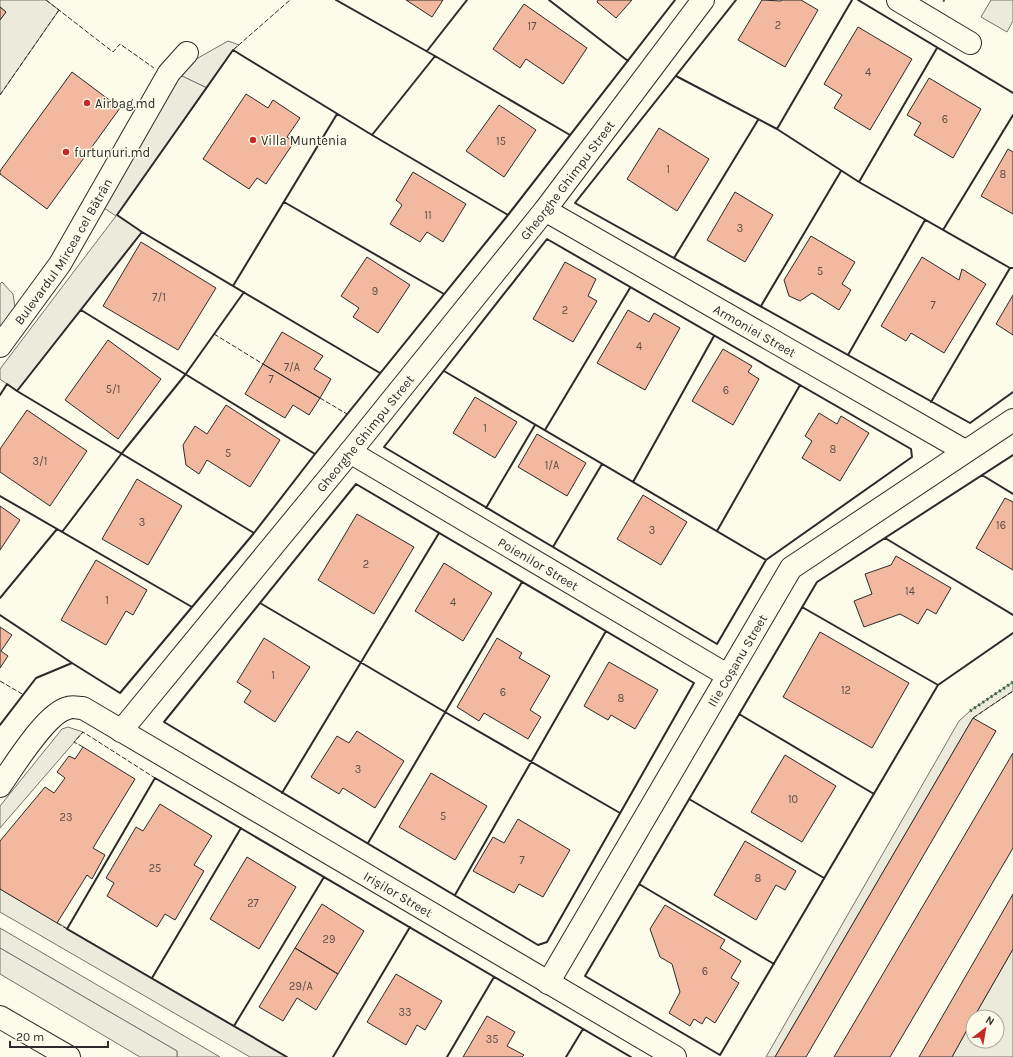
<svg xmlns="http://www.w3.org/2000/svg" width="1013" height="1057" font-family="Karla,sans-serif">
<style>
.green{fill:#ecebdb;stroke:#74746e}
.parking{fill:#eceadb;stroke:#74746e}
.building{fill:#f2b8a0;stroke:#2b2b2b}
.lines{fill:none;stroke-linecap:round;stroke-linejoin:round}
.street-casing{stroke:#2b2b2b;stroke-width:24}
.primary-casing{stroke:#2b2b2b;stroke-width:24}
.street{stroke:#fdfbea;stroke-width:22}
.primary{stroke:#fdfbea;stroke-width:22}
.hedge{stroke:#34623c;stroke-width:3;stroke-dasharray:2 3;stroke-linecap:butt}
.fence{stroke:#2b2b2b;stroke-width:1;stroke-dasharray:5 2;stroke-linecap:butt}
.wall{stroke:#2b2b2b;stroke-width:2}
.poi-dot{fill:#c62828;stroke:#fdfbea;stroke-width:1.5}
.labels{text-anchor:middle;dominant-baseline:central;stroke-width:3;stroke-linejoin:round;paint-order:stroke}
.number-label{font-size:11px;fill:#5d4e48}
.poi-label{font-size:13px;fill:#2b2b2b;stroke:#fdfbea;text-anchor:start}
.street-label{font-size:13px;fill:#2b2b2b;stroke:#fdfbea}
</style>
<rect width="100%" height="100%" fill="#fdfbea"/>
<path class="green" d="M0,0H46L59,10L0,95V20L6,12L0,7Z
M991,0H1013V21L1007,32L981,17Z
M228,41L239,45L233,50L207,88L180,75L191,62Z
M2,282L13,294L15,307L0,328V284Z
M1013,682V691L973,718L775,1057H766L959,721L970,711Z
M68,727L83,732L0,828V806L62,729Z
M0,889L287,1057H250L0,912Z
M0,928L220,1057H177V1051L0,948Z
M1013,949V1057H952L973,1019V1041H997V1017H974Z"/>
<path class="parking" d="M180,75L207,88L117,215L142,232L17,391L0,379V369L116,216L104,208Z
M0,948L177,1051V1057H140L0,974Z"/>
<path class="building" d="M406,0H443L432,17Z
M598,0H632L616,18L597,2Z
M762,0L781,1L782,0H801L818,10L785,67L738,40Z
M524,4L587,48L563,84L526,59L520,68L493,49Z
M0,7L6,12L0,20Z
M858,27L912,59L870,130L834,108L842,95L824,84Z
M72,72L120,108L47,209L0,174V171Z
M929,78L981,109L953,158L914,135L921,123L907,115Z
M246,94L268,108L273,100L300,118L287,137L294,142L266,184L257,178L249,189L203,159Z
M499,105L536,130L504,177L466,151Z
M659,128L709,159L677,211L627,179Z
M1008,149L1013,152V214L981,196Z
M413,172L466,204L443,242L427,232L420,242L390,224L402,205L396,200Z
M735,192L773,215L745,262L707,240Z
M811,236L855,262L842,284L851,290L839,310L812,293L800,301L789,296L784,280Z
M141,242L216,288L178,350L103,306Z
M367,257L410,285L378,333L353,317L359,308L341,296Z
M922,257L959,280L962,269L986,284L944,353L911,333L906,341L881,326Z
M565,262L596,279L588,296L597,301L573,342L533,319Z
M1013,295V335L996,324Z
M628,310L649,322L654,313L680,328L645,390L597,363Z
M282,332L323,356L314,369L331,379L320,398L263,364Z
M108,340L161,379L118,439L65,400Z
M723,349L752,366L748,372L759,379L733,425L692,401Z
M263,364L320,398L309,415L293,405L285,418L245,394Z
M475,397L517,422L495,458L453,433Z
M226,405L280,440L250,487L207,460L199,474L186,465L183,445L195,426L207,434Z
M27,410L87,451L50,506L0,472V449Z
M819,413L837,424L841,416L869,433L840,481L802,458L812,441L805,436Z
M537,434L586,463L567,496L518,467Z
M137,479L182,506L148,565L102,539Z
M643,495L687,522L661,565L617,539Z
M1005,498L1013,502V570L976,548Z
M0,506L20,520L0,550Z
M357,514L414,547L374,614L318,580Z
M896,556L951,588L936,614L927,609L918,624L900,614L864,627L854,601L872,594L865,574L891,565Z
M96,560L147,590L133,615L126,611L106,645L61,620Z
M444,563L492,593L463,641L415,611Z
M0,627L12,635L1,651L8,656L0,668Z
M820,632L909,683L872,748L783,697Z
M264,638L310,667L275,722L244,702L251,691L237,682Z
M497,638L522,653L519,658L550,676L530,710L541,717L528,739L484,713L479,721L457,707Z
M609,662L658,690L635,729L611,715L608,720L584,706Z
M973,718L996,731L806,1057H775Z
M357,731L404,761L375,808L343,788L339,794L311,777L337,736L349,743Z
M83,747L135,779L93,848L105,855L92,879L87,875L57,923L0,889V841L45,787L54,793L65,778L57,772L69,756L75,759Z
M1013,753V848L890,1057H834Z
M785,755L836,786L802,842L751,812Z
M431,773L487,806L455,860L399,827Z
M160,804L212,836L194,865L204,871L175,920L165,914L157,927L107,896L114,883L106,878L136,827L143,831Z
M518,819L570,850L543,897L519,884L514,893L473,871L493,837L504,843Z
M745,841L796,871L785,890L776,885L756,920L714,895Z
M247,857L296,887L259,949L210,919Z
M1013,894V949L974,1017H973V1019L952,1057H919Z
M322,904L364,931L338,974L295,948Z
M665,905L725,940L720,948L741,961L731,978L739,983L715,1023L706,1017L702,1024L694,1019L690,1026L669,1013L680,992L672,964L660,957L650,929Z
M295,948L338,974L316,1010L297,998L283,1021L259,1007Z
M396,974L442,1001L425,1030L417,1025L406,1045L367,1022Z
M487,1016L515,1032L507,1046L524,1055L522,1057H463Z"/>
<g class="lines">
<defs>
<g id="street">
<path d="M898,0L970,43"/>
<path id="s1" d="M545,210L965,451"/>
<path id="s2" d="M0,346L60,264L169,73L187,53"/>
<path id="s3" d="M350,452L727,675"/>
<path id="s4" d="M121,731L350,452L545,210L703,0"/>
<path id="s5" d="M0,786C14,766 46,713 68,708C72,706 78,708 83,708L675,1057"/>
<path id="s6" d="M548,983L791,568L1013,420"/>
</g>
<path id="primary" d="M0,1017L69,1057"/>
</defs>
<use href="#street" class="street-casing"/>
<use href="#primary" class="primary-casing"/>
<use href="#street" class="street"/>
<use href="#primary" class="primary"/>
<path class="hedge" d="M943,0L946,1
M970,711L1013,682"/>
<path class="fence" d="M46,0L113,52L120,44L154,68
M233,50L290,0
M0,95L59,10
M214,334L263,364
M320,398L347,414
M0,681L24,695
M973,718L1013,691
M83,747L74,742L83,732L155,778
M57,923L67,929"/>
<path class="wall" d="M549,0L628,61
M736,0L575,203L970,423L1013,392
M858,0L1013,93
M427,51L467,0
M435,56L570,135
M676,76L777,129L859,182L1010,268H1013
M777,129L852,0
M372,135L508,215
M859,182L937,48
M284,202L444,294
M943,230L1013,115
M142,232L380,373
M547,239L911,449L912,457L766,560L717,644L384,447Z
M674,258L758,120
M233,286L337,114
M761,306L841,171
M81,310L315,454
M848,355L925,220
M444,371L766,560
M17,391L254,533
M0,395L7,384L17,391L142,232L117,215L233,50L372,135L435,56L336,0
M931,402L1010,268
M545,430L630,288
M1013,455L817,582L585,976L720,1055L938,685L1013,633
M982,475L1013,494
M633,482L714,336
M356,484L694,683L547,942L538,945L164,722Z
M0,496L192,607
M486,508L535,425
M717,531L800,385
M62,532L122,453L185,375L244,292
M885,538L1013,615
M553,547L602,464
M0,598L57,529
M260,603L445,712L620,813
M802,607L938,685
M0,615L72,663
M739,714L874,794
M0,725L36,678L72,663L120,693L254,533L315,454L508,215L675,0
M282,793L439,533
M689,799L824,878
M368,843L522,582
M639,884L774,964
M455,895L606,631
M152,978L241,828
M234,1026L324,877
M287,1057L67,929L155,778L631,1057
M333,1057L410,927
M447,1057L494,977
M566,1057L583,1029"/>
</g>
<g class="poi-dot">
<circle cx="87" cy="103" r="4"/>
<circle cx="253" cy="140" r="4"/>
<circle cx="66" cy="152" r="4"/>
</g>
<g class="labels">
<g class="number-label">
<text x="778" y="25">2</text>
<text x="532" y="26">17</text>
<text x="868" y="72">4</text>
<text x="945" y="119">6</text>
<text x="501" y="141">15</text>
<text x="668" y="169">1</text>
<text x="1003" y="174">8</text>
<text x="428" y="215">11</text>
<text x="740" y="228">3</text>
<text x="820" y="271">5</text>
<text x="375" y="291">9</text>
<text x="159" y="297">7/1</text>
<text x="933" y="305">7</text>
<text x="565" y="310">2</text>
<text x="639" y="346">4</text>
<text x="292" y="367">7/A</text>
<text x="271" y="379">7</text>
<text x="113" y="389">5/1</text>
<text x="726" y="390">6</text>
<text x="485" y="428">1</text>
<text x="833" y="449">8</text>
<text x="228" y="453">5</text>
<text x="40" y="461">3/1</text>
<text x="552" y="465">1/A</text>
<text x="142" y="522">3</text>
<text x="1001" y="525">16</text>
<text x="652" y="530">3</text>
<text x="366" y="564">2</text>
<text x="910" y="591">14</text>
<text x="107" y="600">1</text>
<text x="453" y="602">4</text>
<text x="273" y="675">1</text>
<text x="846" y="690">12</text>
<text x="503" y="692">6</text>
<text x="621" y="698">8</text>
<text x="358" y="769">3</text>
<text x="793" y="799">10</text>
<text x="443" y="816">5</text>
<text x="66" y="817">23</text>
<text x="522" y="860">7</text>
<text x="155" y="868">25</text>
<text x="758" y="878">8</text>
<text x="253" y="903">27</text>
<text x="329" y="939">29</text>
<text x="705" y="971">6</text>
<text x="301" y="986">29/A</text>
<text x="405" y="1012">33</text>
<text x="492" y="1039">35</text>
</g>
<g class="poi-label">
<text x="95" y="103">Airbag.md</text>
<text x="261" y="140">Villa Muntenia</text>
<text x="74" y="152">furtunuri.md</text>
</g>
<g class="street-label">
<text stroke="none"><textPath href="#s4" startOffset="709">Gheorghe Ghimpu Street</textPath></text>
<text stroke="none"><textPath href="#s2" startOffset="114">Bulevardul Mircea cel Bătrân</textPath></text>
<text stroke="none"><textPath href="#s1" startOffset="242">Armoniei Street</textPath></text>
<text stroke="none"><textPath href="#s4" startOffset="385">Gheorghe Ghimpu Street</textPath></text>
<text stroke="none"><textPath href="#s3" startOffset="219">Poienilor Street</textPath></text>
<text stroke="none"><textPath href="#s6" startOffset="374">Ilie Coșanu Street</textPath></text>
<text stroke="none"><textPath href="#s5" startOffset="486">Irișilor Street</textPath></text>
</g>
</g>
<g transform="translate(985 1029) rotate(31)"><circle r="19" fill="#fdfbea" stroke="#a9a89e"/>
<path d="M0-3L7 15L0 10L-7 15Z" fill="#c62828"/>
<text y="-6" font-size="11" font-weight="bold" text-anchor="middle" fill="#2b2b2b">N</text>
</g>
<path d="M10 1041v6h98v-6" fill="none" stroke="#2b2b2b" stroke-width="2"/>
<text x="16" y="1041" font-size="12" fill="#2b2b2b" stroke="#fdfbea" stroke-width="3" paint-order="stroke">20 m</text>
</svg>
